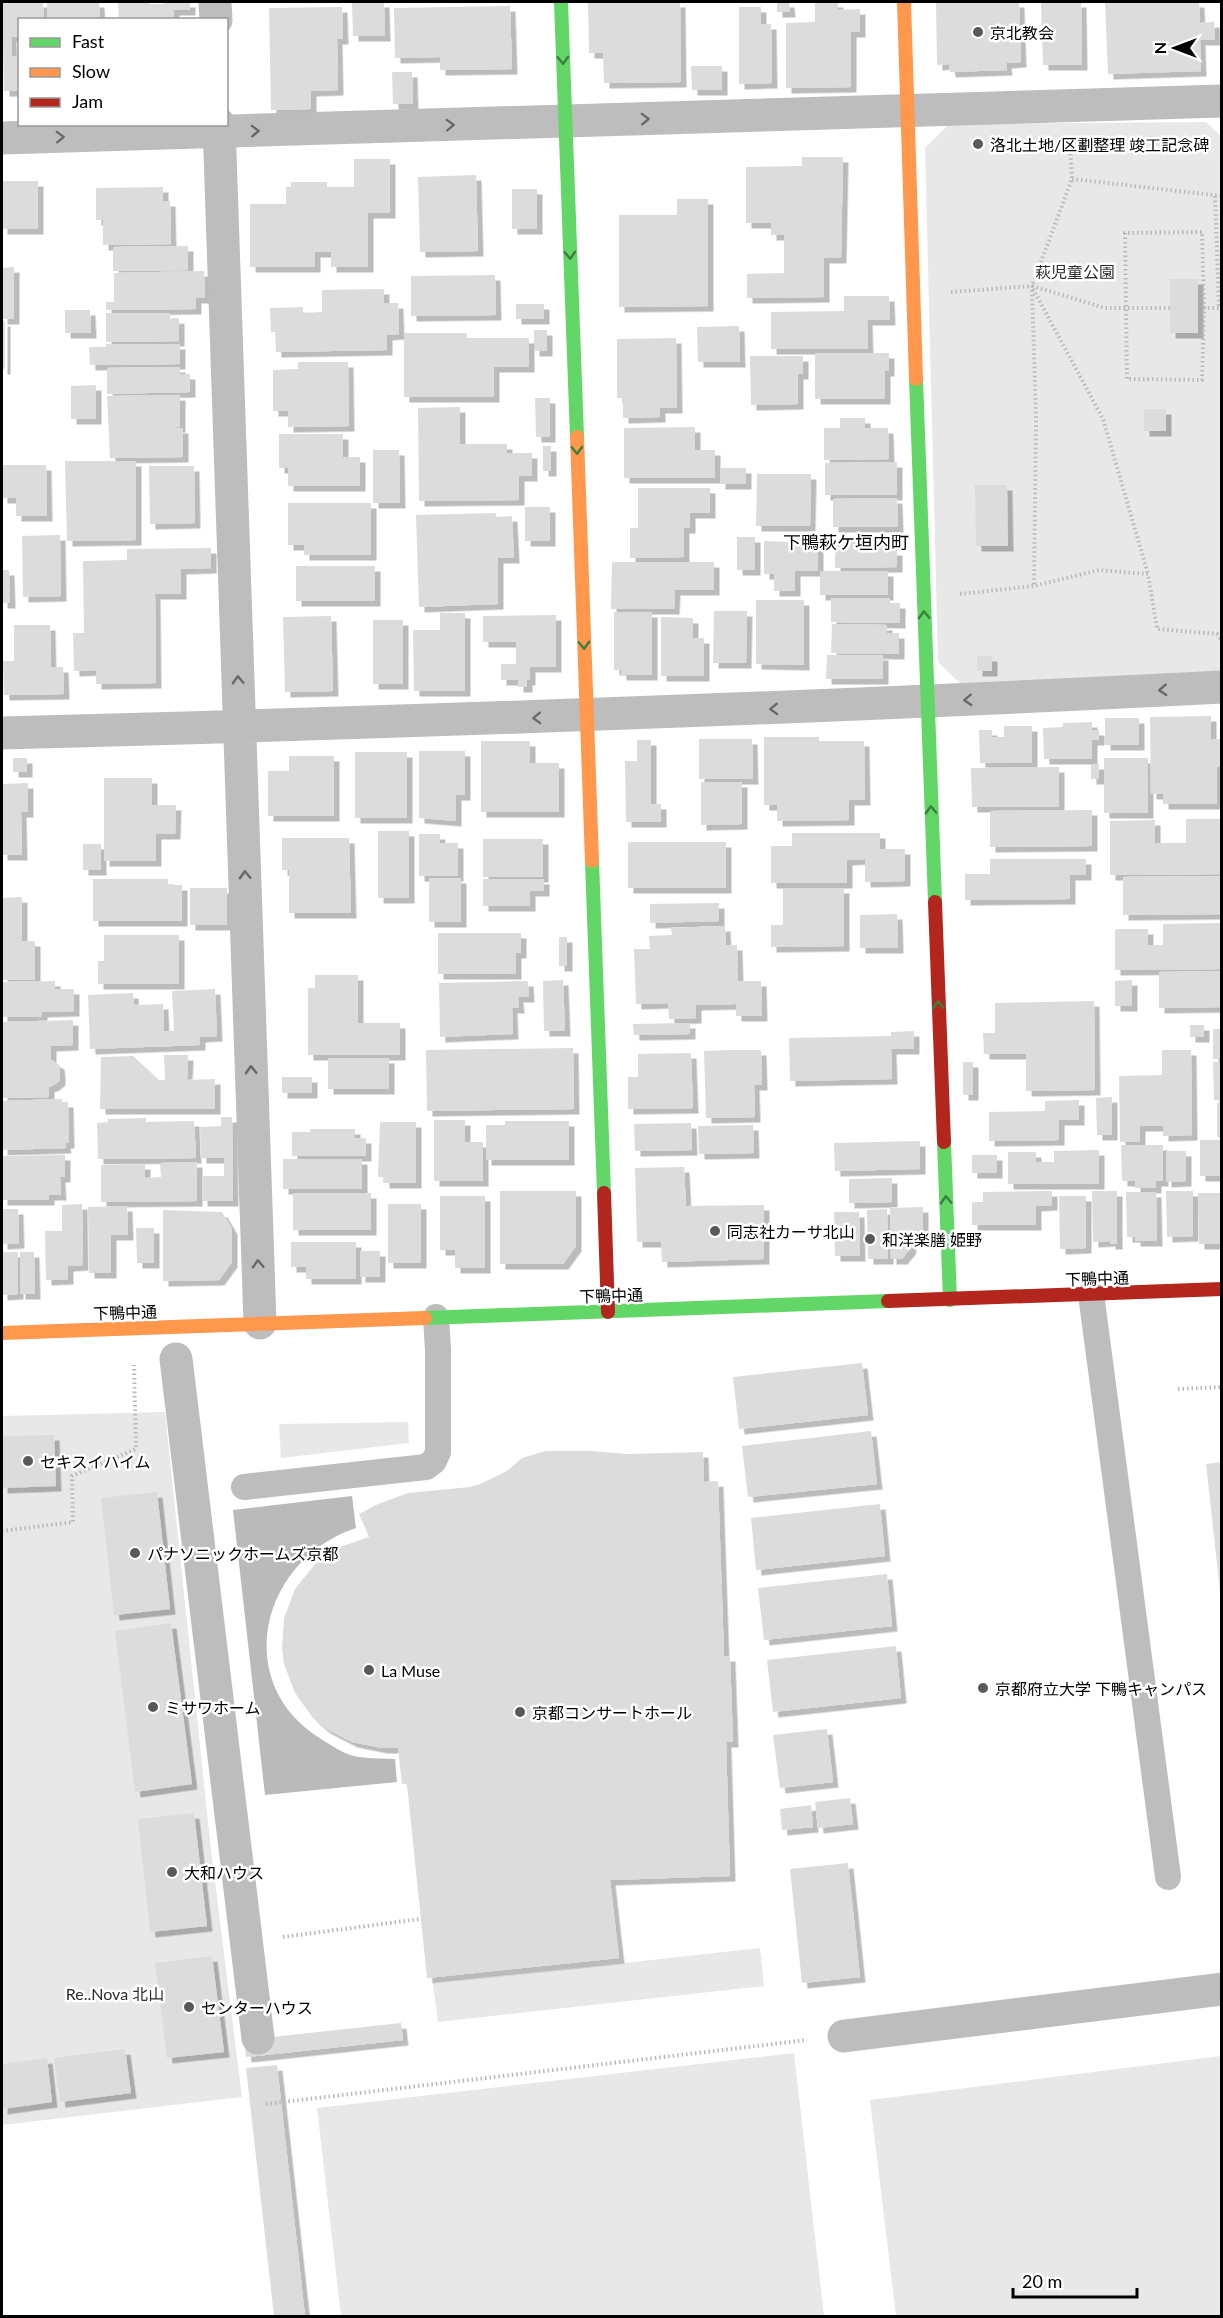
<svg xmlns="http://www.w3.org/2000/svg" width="1223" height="2318" font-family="Lato,'Noto Sans JP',sans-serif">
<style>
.green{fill:#e8e8e8}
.water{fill:#bababa}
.building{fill:#dcdcdc;filter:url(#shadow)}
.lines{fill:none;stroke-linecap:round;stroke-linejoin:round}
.path{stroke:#b8b8b8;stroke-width:4;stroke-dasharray:1.5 3;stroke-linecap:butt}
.lane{stroke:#bdbdbd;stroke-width:26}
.street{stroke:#bdbdbd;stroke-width:33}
.fast{stroke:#63d668;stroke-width:14}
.slow{stroke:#ff974d;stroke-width:14}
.jam{stroke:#b3261e;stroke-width:14}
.oneway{stroke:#3b803e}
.oneway2{stroke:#686868}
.poi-dot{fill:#595959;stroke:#fff;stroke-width:2}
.labels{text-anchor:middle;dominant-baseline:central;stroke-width:5;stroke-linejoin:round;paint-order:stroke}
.poi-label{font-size:16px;fill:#000;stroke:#fff;text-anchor:start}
.park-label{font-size:16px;fill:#2d2d2d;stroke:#fff}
.street-label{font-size:16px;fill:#000;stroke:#fff}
.neighbourhood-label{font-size:18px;fill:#000;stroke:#fff}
</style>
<defs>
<filter id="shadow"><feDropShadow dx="5.5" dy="5.5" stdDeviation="0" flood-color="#0004"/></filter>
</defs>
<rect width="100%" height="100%" fill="#fff"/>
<path class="green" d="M1206,122L1221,136V677L965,688L938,662L925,148L949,124Z
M165,1412L210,1841L242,2097L2,2125V1416Z
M408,1422L409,1443L281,1458L279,1424Z
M760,1948L764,1986L438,2022L433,1984Z
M794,2053L824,2316H341L317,2108Z
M1221,2056V2315L1206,2316H896L870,2100Z"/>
<path class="water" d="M352,1496L356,1528C261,1559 230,1683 321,1739C331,1745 342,1753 354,1756C366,1759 381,1758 395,1759L397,1782L265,1795L233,1510Z"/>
<path class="building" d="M2,2H43L44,20H20V37H11L12,57L20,56V91H4Z
M47,2H99L100,20H47Z
M118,2H149V4H164V2H190V10H174V20H119Z
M352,2H384L385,36H353Z
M588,2H680L681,82L604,83L603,53H589Z
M777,2H789L790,12H777Z
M815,2H838V10L860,9V32H851V87L786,88V23L815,22Z
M936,2H1019L1021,62L1006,63L1007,70L950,72L949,64L937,65Z
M1041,2H1081L1082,65H1043Z
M1105,2H1199L1200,23L1214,22L1215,40H1200L1201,71L1108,74Z
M510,6L512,69L440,70V57L395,58L394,8Z
M342,7L343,39H337L338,90L311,91V109L271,110L269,8Z
M739,7H761V24H771L772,83L739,84Z
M691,66H722V90H692Z
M392,72H412L413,104H393Z
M802,157H843L841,258H824V297L747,298V274L784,273V235H771V223H746V167L802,166Z
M354,159H390V213H368V267H331V252H315V267H250V204H286V187H291V182H327V187H354Z
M476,175L478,251L420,252L418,177Z
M2,181H38V229H2Z
M163,187V201H170L171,244L103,245V220H96V188Z
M512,189H537V229H512Z
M677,199H708V306L619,307V215H677Z
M188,246V270L113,271V247Z
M14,267V319H2V268Z
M204,271L205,298H196V309L106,310V302H114V273Z
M495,275L496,315L411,316V276Z
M1170,279H1198V333H1170Z
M384,289V303H398L399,334L387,335V350L276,352L275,332H271L270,308L303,307V313L322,312V290Z
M844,296H889L890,320H867L868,349H771V312L844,311Z
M516,304H544V319H516Z
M65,310H90L91,333H65Z
M106,313H170V319L179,318V341L106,342Z
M2,321H5V369H2Z
M739,326L740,362H698L697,327Z
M534,330H547V351H534Z
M404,333H467V338H529V367H494V397H404Z
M676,338L677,408H660V417L623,418V398H617V339Z
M106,344H180V364L90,365L89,347H106Z
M815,353H889V371H885V399H815Z
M750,356H803V374H798V404L751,405Z
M298,362H348L349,426L288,427V411H273V370L298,369Z
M180,367V374H190V392L107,394V368Z
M96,385V419H71V386Z
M180,395V427L141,428H183V457L110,458L107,396Z
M535,398H550V437H536Z
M460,407V444H507V453H532V476H519V500L419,501L418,408Z
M1144,409H1166V431H1144Z
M840,418H865V428H888L889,459L824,460V428H840Z
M695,427V450H715V478H624V428Z
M279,434H343V457H360V486H288V468H279Z
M543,446H551V471H543Z
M373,450H399L400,503H373Z
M65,461H136V540L67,541Z
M897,462V495H825V463Z
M2,465H46L47,516H16V498H2Z
M149,466H194L195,523L150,524Z
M720,468H746V484H720Z
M757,474H811L810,526H756Z
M975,485H1007L1008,546H976Z
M638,488H710V513H690V528H684V557L630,558V528H638Z
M897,498L898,527H833V499Z
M288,503H371V555H304V545H288Z
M525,507H550V541H525Z
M496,513V517L512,516L514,558H498V604L419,607L416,515Z
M789,534L818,535V571H795V591H774V574H764V541L789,542Z
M60,535L61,596L23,597L22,536Z
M737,537H755V570H737Z
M835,541H882V550H897V567L835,568Z
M211,548V568L181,569V594H155L156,683L96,684V670L74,671L73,633H84L83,561L127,560V549Z
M612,562H714V590H675L674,609H611Z
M296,566H375V601H296Z
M2,570H9L10,603H2Z
M820,571H888V595H820Z
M831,598H890V603H900V623L831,622Z
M756,600H804V665L756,664Z
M714,611H747L746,663H713Z
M614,612H652V675H621V670H614Z
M440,613H465V691H414L413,630H440Z
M556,615V667H530V680H527V687H518V680H501V664H516V642H483V616Z
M331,616L333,691L285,692L283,617Z
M661,617L693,618V638H704V676H661Z
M373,620H403V684H373Z
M832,624L887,625V633H899V654L831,653Z
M14,625H50L51,667H63L64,694L4,695L3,661H14Z
M827,655H883V679H826Z
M977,656H992V671H977Z
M1211,716V739H1222V767H1217V804H1163V794H1151L1150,717Z
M1105,718H1139V745H1105Z
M1092,722V730H1099V740H1092V759H1044L1043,728L1063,727V723Z
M1004,726H1032V763H980L979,730H992V737H1004Z
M764,737H819V741H864L865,800H849V820L777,821V805H764Z
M699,739H752L753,779H699Z
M637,740H651V804H661V822H626L625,761H637Z
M481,741H530V763H559V812H481Z
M419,751H465V795H456V821L419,818Z
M355,752H407V818H355Z
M289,756H334V816H268V771H289Z
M13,758H27V772H13Z
M1104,758H1148V813H1104Z
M1091,764H1099V779H1091Z
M1059,767V807H972L971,768Z
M104,778H152V805H176L175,834H156V861H104Z
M701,782H742V824L701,825Z
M28,783V812H21L22,855H2V784Z
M1092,810V846L990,847V811Z
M1186,819H1222V874L1110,875V821L1155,820V843H1186Z
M378,831H409V898H378Z
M792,833H880V849H905V881L865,882V859L847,860V883H771V846H792Z
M419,834H440V843H458V876H419Z
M282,838H349L351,913H289V870H282Z
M483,839H543V877H483Z
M628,842H726V888H628Z
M83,844H101V870H83Z
M990,859H1086V875H1070V899L965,900V874H990Z
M1222,876V914L1123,915V877Z
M429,878H461V922H429Z
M93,879H168V885H182V921H93Z
M483,879H544V891H530V906H483Z
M190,888H227V925H190Z
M783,888H844V946L771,947V925H783Z
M22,897V941H35V980H2V898Z
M719,903V921L650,923V904Z
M897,914L898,948H860V915Z
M1220,923V969L1115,970V929H1148V945H1163V924Z
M725,926L726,945H737L738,981H761L762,1016H736V1004L696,1005V1018L669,1019L668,1003L636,1004L634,949H650L649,936L672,935L671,928Z
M438,933H521V953H516V974H438Z
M104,935H179V984H98V961H104Z
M559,937H567V966H559Z
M1222,971V1007L1159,1008V972Z
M315,975H358V1023H400V1055H308V988H315Z
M563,980L565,1031H544L543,981Z
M1132,980V1006H1115V981Z
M55,981V989H74V1011L42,1012V1017H2V982Z
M528,981L529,997H518L519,1008H512L513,1034L440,1037L439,983Z
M215,989L217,1036L200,1037V1045L90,1049L88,995L133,993L134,1005L163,1004L164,1031H174L172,991Z
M1094,1001L1095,1090L1026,1091V1054H984L983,1033H995V1003Z
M73,1020V1045L51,1046V1060L59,1064L60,1072V1080L54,1085L49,1087V1097L2,1098V1022Z
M690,1023V1034L634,1035L633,1024Z
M1190,1025H1204V1037H1190Z
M1213,1029H1222V1059H1213Z
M914,1031V1049H891L892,1079L790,1081L789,1038L891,1036V1032Z
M573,1048L574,1109L427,1111L426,1050Z
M730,1050H761L762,1085H754L755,1117L706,1118L704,1051Z
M1162,1050H1191L1192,1135L1163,1136V1126H1140V1142H1120L1119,1076L1162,1075Z
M691,1053L693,1108L628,1109V1077H638V1054Z
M164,1055H188L187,1080L215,1079V1109H100L101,1057L133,1056L159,1080H165Z
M328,1058H389V1089H328Z
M963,1062H973V1095H963Z
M1213,1062H1222V1100H1214Z
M282,1077H312V1093H282Z
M1112,1097V1135H1097L1096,1098Z
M62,1099V1102H68L69,1143H65L66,1148L2,1150V1101Z
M1079,1100V1120H1059V1140L989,1141V1112L1045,1111V1101Z
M1217,1103H1222V1137H1217Z
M221,1117H232L233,1201H202V1176H224V1158H201L200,1127L221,1126Z
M146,1118V1122L194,1121L196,1158L98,1159L97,1123L108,1122V1119Z
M434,1120H465V1142H483V1181H434Z
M505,1121H569V1160H486V1125H505Z
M380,1122H416V1183H384V1177H378Z
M691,1123L692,1150L635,1151L634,1124Z
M753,1125L754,1153L699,1154L698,1126Z
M310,1129H355V1138H366V1156H292V1132H310Z
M1200,1140H1222V1176H1200Z
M920,1141V1169L835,1171L834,1143Z
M1121,1145H1163V1181H1156V1188H1135V1181H1122Z
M1099,1150V1184H1008V1152H1036V1162H1054V1151Z
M1166,1151H1186V1181L1166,1182Z
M65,1155V1177H60L61,1195H49V1200H2V1156Z
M972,1155H997V1173H972Z
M283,1159H362V1189H283Z
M197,1162V1201L101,1202V1165L145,1164V1178L161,1177L160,1163Z
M684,1167L686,1206L764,1205V1259L662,1262L661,1242H637L635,1168Z
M892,1178V1202L849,1203V1179Z
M500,1191H576V1246L563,1264H500Z
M1052,1191V1205L1036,1206V1225H972V1202H983V1192Z
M1092,1191H1117V1244H1110V1241L1093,1242Z
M1166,1191H1193V1236L1167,1237Z
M1126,1192H1156L1157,1241H1135V1237H1127Z
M293,1193H371V1230H293Z
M1198,1193H1222V1244H1199Z
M440,1196H485V1268H455V1250H440Z
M1059,1196H1086V1248L1060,1249Z
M82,1204L83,1265L68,1266V1279L46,1280L45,1231H62V1205Z
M388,1204H421V1263H388Z
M127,1206L128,1235H111V1273H89L88,1207Z
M923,1207V1238L910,1239L911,1248L902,1259H891L890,1208Z
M2,1209H18L19,1243L2,1244Z
M887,1209L888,1259H868L867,1210Z
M163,1210L222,1212L232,1229V1262L219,1280L163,1281Z
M834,1212H859L860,1256H835Z
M136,1228H154V1263H137Z
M291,1242H356V1279H306V1267H291Z
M360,1251H380V1277H360Z
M2,1252H18V1294L2,1295Z
M20,1252H34L35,1294H20Z
M862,1363L868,1415L739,1429L733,1377Z
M871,1431L877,1484L748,1497L742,1446Z
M54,1435L56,1486L2,1488V1436Z
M545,1451H591L627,1454L703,1452L704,1482L718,1481L724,1656H730L733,1742H726L730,1876L610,1880L619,1958L427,1978L407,1784H402L398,1748H382L352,1742L325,1728L313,1718L295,1693L284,1664L282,1648L284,1618L295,1589L315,1564L340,1547L369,1537L359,1514L378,1504L408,1493L470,1487L480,1484L507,1471L522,1458Z
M1222,1462V1591H1220L1206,1464Z
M157,1492L170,1609L114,1615L101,1498Z
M880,1504L885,1556L756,1570L751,1518Z
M887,1574L892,1626L764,1640L758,1588Z
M171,1623L192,1784L135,1792L115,1631Z
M896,1646L901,1698L773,1712L767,1660Z
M827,1729L833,1782L780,1788L773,1735Z
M850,1798L853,1824L818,1828L815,1802Z
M811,1805L813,1827L782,1830L780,1809Z
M194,1813L207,1926L150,1932L138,1819Z
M848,1863L860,1977L802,1983L790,1869Z
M212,1956L224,2052L167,2058L155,1963Z
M401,2023L403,2040L246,2057L244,2040Z
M125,2049L131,2093L60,2102L54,2058Z
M47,2058L52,2102L2,2109V2064Z
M277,2065L305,2316H274L246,2068Z"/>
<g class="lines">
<path class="path" d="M1070,145L1072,179L1032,286L1105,308H1170
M1072,179L1222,196
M1033,289L1103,419L1148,574
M951,292L1032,286L1036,420L1034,586
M1204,308L1202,232L1125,233L1127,379L1202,380L1204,308H1219L1215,194
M960,594L1034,586L1099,570L1148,574L1157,629L1217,634L1222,641
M1178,1389L1222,1387
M2,1531L73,1522L72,1476L136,1449L134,1365
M283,1937L420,1919
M266,2104L807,2040"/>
<path class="lane" d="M1091,1294L1168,1877
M244,1487L426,1467L434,1461L438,1452V1350L436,1317"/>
<path class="street" d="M215,2L216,20
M219,124L260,1323
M2,138L1222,101
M2,733C408,722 815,708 1222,687
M176,1359L258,2038
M844,2036L1222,1989"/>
<path class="fast" d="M561,2L577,437
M916,379L935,902
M592,861L604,1193
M944,1142L950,1300
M425,1318L888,1301"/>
<path class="slow" d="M904,2L916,379
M577,437L592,861
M2,1333L425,1318"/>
<path class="jam" d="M935,902L944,1142
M604,1193L608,1312
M888,1301L1222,1289"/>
</g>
<defs><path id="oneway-chevron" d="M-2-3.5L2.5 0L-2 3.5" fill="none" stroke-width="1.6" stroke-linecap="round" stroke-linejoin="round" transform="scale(1.5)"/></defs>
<g class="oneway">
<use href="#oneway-chevron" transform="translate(563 60) rotate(88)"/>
<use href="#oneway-chevron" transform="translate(570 255) rotate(88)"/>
<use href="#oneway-chevron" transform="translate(577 450) rotate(88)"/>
<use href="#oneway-chevron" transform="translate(924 615) rotate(-92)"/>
<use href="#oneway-chevron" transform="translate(584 645) rotate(88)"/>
<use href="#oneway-chevron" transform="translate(931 810) rotate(-92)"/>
<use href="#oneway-chevron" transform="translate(938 1005) rotate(-92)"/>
<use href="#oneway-chevron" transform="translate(946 1200) rotate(-92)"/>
</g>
<g class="oneway2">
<use href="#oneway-chevron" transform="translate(645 119) rotate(-2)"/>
<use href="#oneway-chevron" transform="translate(450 125) rotate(-2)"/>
<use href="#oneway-chevron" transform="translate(255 131) rotate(-2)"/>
<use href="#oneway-chevron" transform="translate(60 137) rotate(-2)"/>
<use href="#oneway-chevron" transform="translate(238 680) rotate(-92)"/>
<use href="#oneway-chevron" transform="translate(1163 690) rotate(177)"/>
<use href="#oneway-chevron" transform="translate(968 700) rotate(177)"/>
<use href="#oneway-chevron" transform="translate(774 709) rotate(178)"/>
<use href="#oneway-chevron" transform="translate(537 718) rotate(178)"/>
<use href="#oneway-chevron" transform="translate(245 875) rotate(-92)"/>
<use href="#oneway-chevron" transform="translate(251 1070) rotate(-92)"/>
<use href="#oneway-chevron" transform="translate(258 1264) rotate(-92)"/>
</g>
<g class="poi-dot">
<circle cx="978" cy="32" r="6"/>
<circle cx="978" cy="144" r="6"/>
<circle cx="715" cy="1231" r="6"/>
<circle cx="870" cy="1239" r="6"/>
<circle cx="28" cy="1461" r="6"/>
<circle cx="135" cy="1553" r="6"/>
<circle cx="369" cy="1670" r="6"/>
<circle cx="983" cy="1688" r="6"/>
<circle cx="153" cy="1707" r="6"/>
<circle cx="520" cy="1712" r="6"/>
<circle cx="172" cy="1872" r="6"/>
<circle cx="189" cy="2007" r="6"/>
</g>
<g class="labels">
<g class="poi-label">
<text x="990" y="32">京北教会</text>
<text x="990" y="144">洛北土地/区劃整理 竣工記念碑</text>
<text x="727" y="1231">同志社カーサ北山</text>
<text x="882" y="1239">和洋楽膳 姫野</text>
<text x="40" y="1461">セキスイハイム</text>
<text x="147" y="1553">パナソニックホームズ京都</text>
<text x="381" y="1670">La Muse</text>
<text x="995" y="1688">京都府立大学 下鴨キャンパス</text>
<text x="165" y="1707">ミサワホーム</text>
<text x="532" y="1712">京都コンサートホール</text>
<text x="184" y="1872">大和ハウス</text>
<text x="201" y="2007">センターハウス</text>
</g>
<g class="park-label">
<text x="1075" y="271">萩児童公園</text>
<text x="115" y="1993">Re..Nova 北山</text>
</g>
<g class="street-label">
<text transform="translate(1097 1278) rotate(-2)">下鴨中通</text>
<text transform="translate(611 1295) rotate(-2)">下鴨中通</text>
<text transform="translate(125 1312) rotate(-2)">下鴨中通</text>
</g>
<g class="neighbourhood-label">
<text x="846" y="542">下鴨萩ケ垣内町</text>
</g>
</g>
<rect width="1223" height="2318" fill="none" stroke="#000000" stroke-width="6"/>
<rect x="18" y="18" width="210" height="108" fill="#ffffff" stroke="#999999" stroke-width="1.5"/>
<rect x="30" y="38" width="30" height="9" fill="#63d668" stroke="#999999" stroke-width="1.5"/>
<text x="72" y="48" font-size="18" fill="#000000">Fast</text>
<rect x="30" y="68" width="30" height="9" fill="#ff974d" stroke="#999999" stroke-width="1.5"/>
<text x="72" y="78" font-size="18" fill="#000000">Slow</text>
<rect x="30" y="98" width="30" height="9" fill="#b3261e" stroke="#999999" stroke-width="1.5"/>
<text x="72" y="108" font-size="18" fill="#000000">Jam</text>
<g transform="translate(1175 48) rotate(270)" stroke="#ffffff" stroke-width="4.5" paint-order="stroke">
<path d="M0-4.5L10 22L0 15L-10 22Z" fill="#000000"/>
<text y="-9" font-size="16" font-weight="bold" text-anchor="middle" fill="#000000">N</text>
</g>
<path d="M1013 2288v9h124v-9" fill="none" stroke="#000000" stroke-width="3"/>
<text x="1022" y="2288" font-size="18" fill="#000000" stroke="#ffffff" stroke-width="4.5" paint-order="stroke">20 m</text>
</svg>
